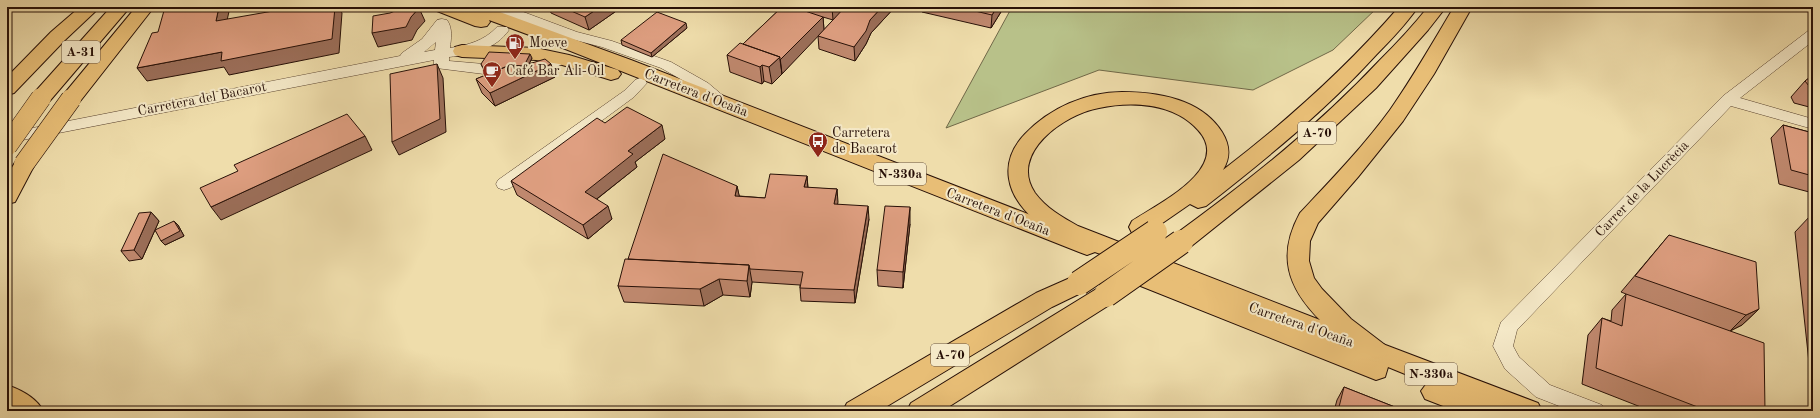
<svg xmlns="http://www.w3.org/2000/svg" width="1820" height="418" font-family="'Old Standard TT',serif">
<style>
.green{fill:#b8c189;stroke:#706848}
.lines{fill:none;stroke-linecap:round;stroke-linejoin:round}
.minor-casing{stroke:#594330;stroke-width:1}
.major-casing{stroke:#271007;stroke-width:2}
.highway-casing{stroke:#271007;stroke-width:2}
.minor{fill:#f5e9c8;fill-rule:evenodd}
.major{fill:#e8be76;fill-rule:evenodd}
.highway{fill:#e8be76;fill-rule:evenodd}
.highway-bridge-far1-casing{stroke:#271007;stroke-width:21;stroke-linecap:butt}
.highway-bridge-casing{stroke:#271007;stroke-width:26;stroke-linecap:butt}
.highway-bridge-far1{stroke:#e8be76;stroke-width:20}
.highway-bridge{stroke:#e8be76;stroke-width:24}
.wall{fill:#c0896f;stroke:#271007;fill-rule:evenodd}
.shaded-wall{fill:#9c6f5a;stroke:#271007}
.building{fill:#df9f81;stroke:#271007}
.labels{text-anchor:middle;dominant-baseline:central;stroke-width:4;stroke-linejoin:round;paint-order:stroke}
.shield{fill:#f5e9c8;stroke:#655141;stroke-width:1}
.shield-label{font-size:13px;font-weight:bold;fill:#271007}
.poi-label{font-size:14px;fill:#271007;stroke:#f5e9c8;text-anchor:start}
.street-label{font-size:14px;fill:#271007;stroke:#f5e9c8}
</style>
<rect width="100%" height="100%" fill="#efddab"/>
<filter id="stains"><feTurbulence type="fractalNoise" baseFrequency=".005" numOctaves="4"/><feColorMatrix values="0 0 0 0 .2 0 0 0 0 .09 0 0 0 0 .02 0 0 0 .5 -.17"/></filter>
<radialGradient id="worn" r=".72"><stop offset=".6" stop-color="#630" stop-opacity="0"/><stop offset="1" stop-color="#630" stop-opacity=".3"/></radialGradient>
<path class="green" d="M1012,7H1378L1333,50L1253,90L1099,70L946,128Z"/>
<g class="lines">
<defs>
<path id="minor" d="M490,7H510L577,32L612,41L671,62L708,83L733,104L730,108L725,109L720,108L698,89L661,68L602,47L567,38L492,10Z
M442,19L447,20C453,28 451,39 450,48C468,45 484,41 497,27H507L509,30C495,50 472,54 449,57V61L484,64L541,63L557,56L562,54L567,56L569,59L567,62L543,73L484,74L436,68L434,65V60L7,143V133L400,56L402,53L422,39L437,20ZM436,42L435,50L424,52Z
M1813,30V41L1740,98L1813,119V129L1731,106L1517,330L1513,346L1519,357L1550,385L1602,405L1605,411H1572L1536,397L1505,369L1493,346L1501,322L1723,96L1808,31Z
M640,78L645,80L647,83L634,97L510,188L504,190L498,188L496,184L498,180L624,91L635,80Z"/>
<path id="major" d="M434,7H486L631,60L1095,240L1098,246L1095,252L1087,255L1079,252L540,39L489,20L490,22L487,26L481,27L475,26L437,11Z
M462,45L536,48L569,55L618,70L621,74L618,78L611,80L559,64L536,60L462,57L455,55L453,51L455,47Z
M1121,260L1346,347L1349,338L1358,335L1367,338L1538,403L1542,411H1456L1425,399L1421,391L1427,383L1388,367L1385,377L1376,380L1113,275L1109,269L1113,263Z"/>
<path id="highway" d="M80,7H100L65,40L14,93L7,95V77L51,32Z
M111,7H130L48,103L41,104L34,103L31,98L34,93Z
M136,7H154L78,104L71,105L64,104L61,99L64,94Z
M1399,7H1418C1406,24 1391,40 1376,55C1325,111 1266,159 1206,206L1198,208L1190,204L1148,233L1140,235L1132,233L1129,227L1132,221C1158,204 1233,168 1198,130C1174,103 1132,101 1099,108C1065,114 1008,153 1035,193C1046,208 1062,217 1078,226L1320,320C1287,287 1277,255 1300,213C1331,180 1363,147 1390,110C1413,77 1433,42 1454,7H1472L1434,74L1403,121L1358,177L1318,223L1310,241L1309,261L1314,278L1322,289L1351,319L1385,345L1388,352L1385,359L1376,362L1367,359L1343,340L1342,343L1333,346L1324,343C1265,317 1205,294 1145,270C1107,255 1065,246 1034,219C1006,195 998,162 1025,134C1050,108 1086,92 1122,92C1158,92 1201,99 1222,132C1230,145 1231,157 1223,170C1287,121 1346,68 1399,7Z
M1428,7H1446L1428,30L1376,88L1299,160L1189,248L1181,251L1173,248L1170,242L1173,236C1246,183 1317,127 1379,61C1396,44 1413,26 1428,7Z
M24,157L31,159L35,164L15,202L7,204V176L17,159Z
M1079,274L1087,276L1091,283L1087,290L1052,307L879,411H843L847,403L1036,293Z
M1106,286L1114,288L1118,295L1114,302L942,411H907L911,403L1098,288Z
M7,385C21,390 37,398 43,411L7,410Z"/>
</defs>
<use href="#minor" class="minor-casing"/>
<use href="#major" class="major-casing"/>
<use href="#highway" class="highway-casing"/>
<use href="#minor" class="minor"/>
<use href="#major" class="major"/>
<use href="#highway" class="highway"/>
<defs>
<path id="highway-bridge-far1" d="M7,146L41,98
M24,164L71,99"/>
<path id="highway-bridge" d="M1079,283L1155,232
M1106,295L1181,242"/>
</defs>
<use href="#highway-bridge-far1" class="highway-bridge-far1-casing"/>
<use href="#highway-bridge" class="highway-bridge-casing"/>
<use href="#highway-bridge-far1" class="highway-bridge-far1"/>
<use href="#highway-bridge" class="highway-bridge"/>
</g>
<path class="wall" d="M549,7H622L589,30L551,13Z
M782,7H895L871,33L866,44L855,61L819,49L818,36L820,33L772,84L764,81L762,84L730,72L727,55L743,44ZM823,17L833,20L824,30Z
M922,7H1004L991,28L922,12Z
M687,28L652,57L622,45L621,40Z
M532,58L529,64L555,77L495,106L482,93L476,79L486,75L481,64Z
M1813,75V108L1794,103L1791,97L1805,81Z
M605,123L665,139L635,162L637,167L597,199L612,219L588,239L517,195L511,181Z
M1783,125L1813,133V193L1779,184L1771,138Z
M807,176L808,188L837,189V204L869,219L855,303L801,301L800,288V285L752,282L750,297L723,295L704,306L624,302L618,286L628,259L737,186L739,196L765,198Z
M151,212L159,221L155,230L178,225L184,236L165,245L155,230L142,259L129,261L121,251Z
M1811,215L1813,216V400L1795,232Z
M910,224L903,288L878,286L877,270Z
M1669,235L1759,309L1742,325L1730,331L1765,411H1651L1582,384L1588,335L1602,318L1611,321L1612,310L1626,294L1621,292Z
M1344,387L1405,411H1334L1337,400Z"/>
<path class="shaded-wall" d="M219,7H230L224,34L216,21Z
M335,7H339L342,13L339,53L229,75L224,67L147,81L137,68L222,52Z
M600,7H622L589,30L585,17Z
M804,7H806L807,18L802,10Z
M832,7H846L833,20Z
M882,7H895L871,33L866,44L855,61L854,47L870,20Z
M997,7H1004L991,28L992,15Z
M419,8L425,21L417,30L412,40L378,47L372,33L411,17Z
M823,17L824,30L782,74L780,60Z
M686,23L687,28L652,57L651,53Z
M530,54L532,58L525,72L523,67Z
M780,57L782,74L772,84L769,67Z
M437,64L443,78L446,132L399,155L392,142Z
M551,64L555,77L495,106L490,93Z
M762,65L764,81L762,84L760,67Z
M662,125L665,139L635,162L637,167L589,205L585,192L628,151Z
M365,136L372,150L221,220L211,207Z
M807,176L808,190L804,187Z
M737,186L740,199L735,196Z
M837,189L838,202L835,218L834,204Z
M608,206L612,219L588,239L583,225Z
M868,206L869,219L855,303L854,290Z
M910,207V224L903,288V272Z
M151,212L159,221L142,259L134,250Z
M174,221L178,225L184,236L165,245L161,241Z
M749,265L752,282L750,297L747,281Z
M719,279L723,295L704,306L700,289Z
M1759,309L1742,325L1730,331L1746,315Z"/>
<path class="building" d="M165,7H219L216,21L296,7H335L332,39L221,61L222,52L137,68L152,33L158,32Z
M405,7H418L419,8L411,17L406,27L372,33L373,16L390,13Z
M562,7H600L585,17Z
M782,7H804L802,10L823,17L780,60V57L743,44Z
M845,7H882L870,20L866,31L854,47L818,36Z
M958,7H997L992,15Z
M657,12L686,23L651,53L621,40Z
M740,43L780,57L769,67L762,65L760,67L727,55Z
M489,52L530,54L524,66H522L510,65L487,75L481,64Z
M545,59L551,64L490,93L476,79L510,65L522,66Z
M437,64L440,119L392,142L390,74Z
M1813,75V87L1809,86L1805,81Z
M627,107L662,125L628,151L633,154L585,192L608,206L583,225L511,181L597,118L605,123Z
M347,114L365,136L211,207L200,188L238,171L234,165Z
M1783,125L1813,133V176L1791,170Z
M663,154L737,186L735,196L765,198L770,174L807,176L804,187L837,189L834,204L868,206L854,290L800,288L803,272L750,269L749,265L628,259Z
M885,206L910,207L903,272L877,270Z
M151,212L134,250L121,251L139,213Z
M1811,215L1813,216V229Z
M174,221L180,231L161,241L155,230Z
M1669,235L1756,262L1759,309L1746,315L1635,276Z
M625,259L749,265L747,281L719,279L700,289L618,286Z
M1626,294L1764,343L1765,411H1708L1596,368L1602,318L1622,326Z
M1344,387L1405,411H1338Z"/>
<defs>
<symbol id="fuel-pin" viewBox="-11 -11 22 30"><path d="M0 17L-7.5 6A9.5 9.5 0 1 1 7.5 6Z" fill="#8f2418" stroke="#f5e9c8"/><path d="M-5.5-6h7V0h2V4h1.3V-2.5L3-4.5l.8-.8L6-3V5H2.5V1h-1V6h-7ZM-4.2-4.7v3.2H.2V-4.7Z" fill="#fff"/></symbol>
<symbol id="cafe-pin" viewBox="-11 -11 22 30"><path d="M0 17L-7.5 6A9.5 9.5 0 1 1 7.5 6Z" fill="#8f2418" stroke="#f5e9c8"/><path d="M-5.5-4.5H6V0H3Q3 3.5 0 3.5H-2.5Q-5.5 3.5-5.5 0ZM3-3.2v2h1.7v-2ZM-6 4.5H4V6H-6Z" fill="#fff"/></symbol>
<symbol id="bus-pin" viewBox="-11 -11 22 30"><path d="M0 17L-7.5 6A9.5 9.5 0 1 1 7.5 6Z" fill="#8f2418" stroke="#f5e9c8"/><path d="M-5-6H5V4H4V6H2V4H-2V6H-4V4H-5ZM-3.5-4V0h7V-4ZM-3.5 1.2v1.5H-2V1.2ZM2 1.2v1.5H3.5V1.2Z" fill="#fff"/></symbol>
</defs>
<g fill-rule="evenodd">
<use href="#fuel-pin" x="504" y="32" width="22" height="30"/>
<use href="#cafe-pin" x="481" y="60" width="22" height="30"/>
<use href="#bus-pin" x="807" y="130" width="22" height="30"/>
</g>
<g class="labels">
<g class="shield">
<rect x="62" y="41" width="38" height="22" rx="3"/>
<rect x="1298" y="122" width="38" height="22" rx="3"/>
<rect x="874" y="163" width="52" height="22" rx="3"/>
<rect x="931" y="344" width="38" height="22" rx="3"/>
<rect x="1405" y="363" width="52" height="22" rx="3"/>
</g>
<g class="shield-label">
<text x="81" y="52">A-31</text>
<text x="1317" y="133">A-70</text>
<text x="900" y="174">N-330a</text>
<text x="950" y="355">A-70</text>
<text x="1431" y="374">N-330a</text>
</g>
<g class="poi-label">
<text x="529" y="43">Moeve</text>
<text x="506" y="71">Café Bar Ali-Oil</text>
<text x="832" y="133">Carretera<tspan x="832" dy="16">de Bacarot</tspan></text>
</g>
<g class="street-label">
<text transform="translate(696 93) rotate(21)">Carretera d'Ocaña</text>
<text transform="translate(202 99) rotate(-11)">Carretera del Bacarot</text>
<text transform="translate(1642 189) rotate(-46)">Carrer de la Lucrècia</text>
<text transform="translate(998 212) rotate(21)">Carretera d'Ocaña</text>
<text transform="translate(1301 325) rotate(19)">Carretera d'Ocaña</text>
</g>
</g>
<rect width="1820" height="418" fill="none" stroke="#efddab" stroke-width="24"/>
<rect x="8" y="8" width="1804" height="402" fill="none" stroke="#271007" stroke-width="2"/>
<rect x="12" y="12" width="1796" height="394" fill="none" stroke="#271007"/>
<rect width="100%" height="100%" filter="url(#stains)"/>
<rect width="100%" height="100%" fill="url(#worn)"/>
</svg>
